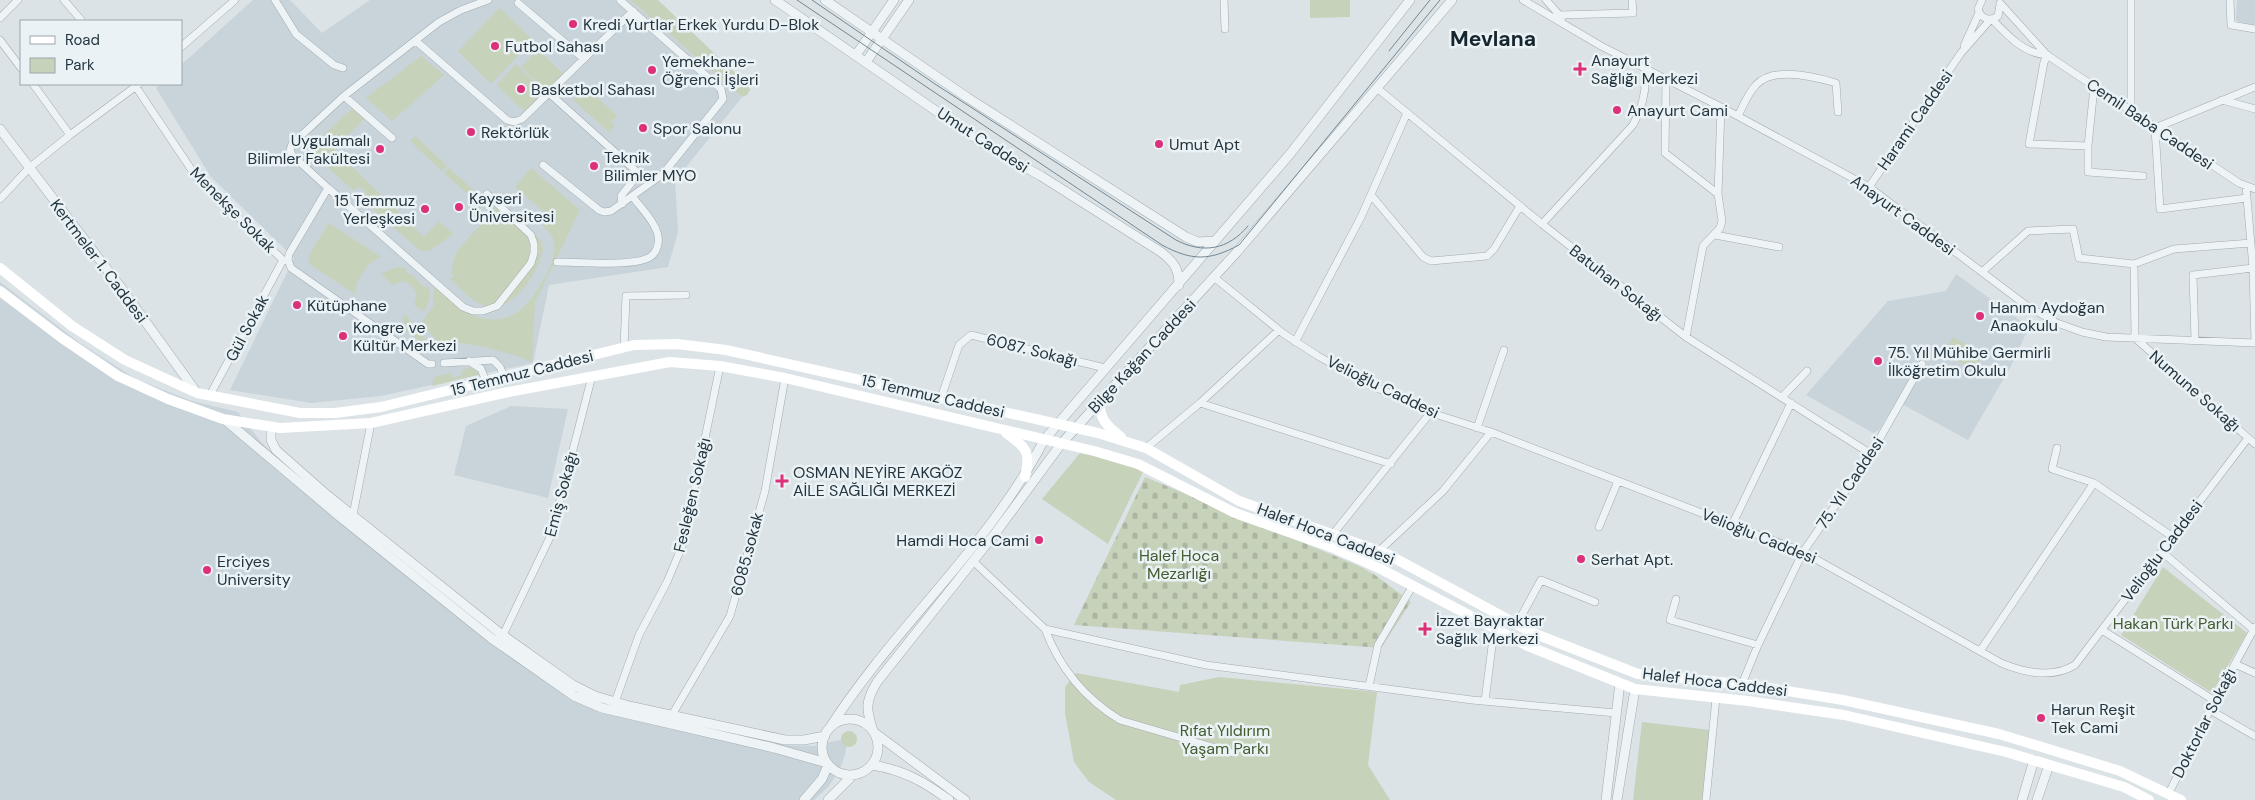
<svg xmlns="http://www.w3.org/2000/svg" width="2255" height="800" font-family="'DM Sans',sans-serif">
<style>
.built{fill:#c9d3da}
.green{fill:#c7d2bb}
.cemetery{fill:url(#cemetery-stones)}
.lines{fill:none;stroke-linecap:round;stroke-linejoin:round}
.minor-casing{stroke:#a0abb1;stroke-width:8}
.tertiary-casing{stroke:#a0abb1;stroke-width:10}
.minor{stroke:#eef3f5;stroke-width:7}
.tertiary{stroke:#eef3f5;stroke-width:9}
.secondary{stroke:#fff;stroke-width:10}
.tram{stroke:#738793;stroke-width:1}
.poi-dot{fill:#dc3079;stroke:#eaf2f5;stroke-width:2}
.labels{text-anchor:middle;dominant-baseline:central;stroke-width:5;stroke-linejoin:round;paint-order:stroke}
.poi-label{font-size:16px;fill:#24353f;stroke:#eaf2f5;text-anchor:start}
.street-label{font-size:16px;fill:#24353f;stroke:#eaf2f5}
.park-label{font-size:16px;fill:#445c2f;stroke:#eaf2f5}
.district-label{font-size:21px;font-weight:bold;fill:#16262f;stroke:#eaf2f5}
</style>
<defs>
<pattern id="cemetery-stones" width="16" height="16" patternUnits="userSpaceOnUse" patternTransform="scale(1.25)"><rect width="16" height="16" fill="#c7d2bb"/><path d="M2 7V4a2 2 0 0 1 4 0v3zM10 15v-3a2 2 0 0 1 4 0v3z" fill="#abb5a2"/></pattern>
</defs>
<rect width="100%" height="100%" fill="#dbe3e7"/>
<path class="built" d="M253,0H290L322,33L370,0H630L742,97L675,181L678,232L668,267L549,285L533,363L381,396L311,403L230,390L294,258L211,177L156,88L161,84H181V65Z
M2237,0H2255V26L2236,21Z
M1956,274L2029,327L2011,366L1968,440L1900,403L1933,340L1879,430L1873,433L1806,395L1888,301L1946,291Z
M0,282L80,343L136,379L192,401L238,412L261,442L284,465L509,645L572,689L593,699L614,706L783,745L814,746L848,738L845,755L839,771L828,787L814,800H0Z
M511,406L568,409L548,498L454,475L466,426Z"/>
<path class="green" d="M630,0H658L748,85L750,90L747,95L742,97Z
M1310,0H1350V17L1310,18Z
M500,8L533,40L491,84L458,51Z
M538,50L568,78L551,95L521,67Z
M421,56L444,75L392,121L366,98Z
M516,64L545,92L526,113L497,85Z
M585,87L617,115L611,122L615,125L609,132L573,100Z
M354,107L370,113L334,149L424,237L439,221L453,234L429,251H420L362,199L366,192L360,187L353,190L311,152L316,146L314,143Z
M415,136L447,166L442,171L410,141Z
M449,168L486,201L474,217L472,215L480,205L444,173Z
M531,168L580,210L535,302L532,362C527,361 523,358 517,356C492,349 465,340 438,343L422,322L433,307L434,286C449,297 467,316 486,319C498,321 510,318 519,311C534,301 559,259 554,241C553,235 547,230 543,226L549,216L515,187Z
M499,204L540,239L543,249C539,272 513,314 485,306C470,301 461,288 449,278L454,277L451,271L456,252Z
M329,223L381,257C367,262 356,280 355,294L309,264V255Z
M397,267L406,268L405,272L414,276L423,287H429L430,299L424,312L414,305L417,293L410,284L403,281L392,285L381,274Z
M406,315L428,342L424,345L403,328V317Z
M1953,337L1983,354L1974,370L1944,354Z
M470,367L481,374L432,386L434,377L451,373L452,378L462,375L461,371Z
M1080,453L1106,457L1144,470L1108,544L1042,499Z
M2163,567L2247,633L2212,693L2121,635Z
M1076,673L1179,692L1180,685L1219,677L1377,692L1368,765L1390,800H1116L1089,782L1074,762L1065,713V687Z
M1642,722L1710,730L1702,800H1633Z
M841 739a8 8 0 1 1 16 0a8 8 0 1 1-16 0Z"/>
<path class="cemetery" d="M1145,477L1359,566L1375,575L1411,602L1381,648L1074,625Z"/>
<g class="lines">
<defs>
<path id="minor" d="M64,0L82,21
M275,0L296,34L334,65L343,68
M1224,0L1225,29
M1523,0L1601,46L1721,107L1869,187L2027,306L2057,323L2082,332L2106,337L2255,343
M1546,0L1562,18
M1982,0L1978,9C1981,19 1990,22 1998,16L2000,5
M2230,0L2231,25L2255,29
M518,3L584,59
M2000,3L2047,55L2239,183L2255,189
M1559,15L1633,13L1632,0
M0,18L18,0
M1992,19C2006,34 2024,54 2047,55
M0,40L21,68
M416,41L507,120L514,122L522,119L633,11
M1964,46L1979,13
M181,47L235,0
M2048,55L2044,62L2029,144L2088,146L2094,87
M1666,79L1665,153L1718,194
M33,84L70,135
M134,84L197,178L283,260L210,395
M1377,88L1542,224L1686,337L1871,454
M549,93L636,171V177L621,196L622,204
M344,96L392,138
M2222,100L2255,109
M2131,111V0
M1738,116C1743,106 1748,93 1756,85C1773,66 1816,77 1836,83L1838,112
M2088,146V172L2143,176
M543,165L599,210L604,212L611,211L663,174L723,99L721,89L620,0
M2246,186L2253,268L2255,343
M1869,187L1961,53L1990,20
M328,188L292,155L290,150L292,144L344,96L439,22L461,10L488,0
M1371,195L1423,257L1431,261L1487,256L1494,249L1520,206
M2247,198L2160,209L2155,128L2255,87
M0,199L29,168L70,135L139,84
M1542,224L1633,125C1643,107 1647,89 1645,68
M1715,235L1779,247
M557,262C578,262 634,267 650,257C658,252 660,240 657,232C653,219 640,207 632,196
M2134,264L2135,338L2255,444
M1982,272L2028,231L2073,229L2079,258L2134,264L2174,249L2251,243
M1215,278L1284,334L1318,356L1366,383L1438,415L1491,432L1803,552L2001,663C2025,673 2052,679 2075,665L2248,438
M1686,337L1703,246L1720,228L1722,221L1718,194L1721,107
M2195,340L2193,275L2253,268
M1295,342L1361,217L1407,113
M624,348L626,296L686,295
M469,361L481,369L486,381
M444,363L493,360L500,367L504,377
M432,364H428L291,268L288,260L289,254L328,188L463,307L473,311H483L497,306L531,263L534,253V244L531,235L487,194
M1782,397L1807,371
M941,398L959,345L971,335L1105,368
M1200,403L1391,464
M1477,428L1504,350
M1146,448L1200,403L1279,330
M2057,448L2052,469L2094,483L2173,537
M353,515L371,423
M1732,525L1791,403
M1599,527L1618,481
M1333,534L1431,412
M1379,551L1443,491L1491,432
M2162,552L2254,630
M973,561L1045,629L1206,665L1472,700L1616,713
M1676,599L1670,620L1758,645
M1517,624L1541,580L1595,602
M1045,629C1060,669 1084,698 1120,720L1233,753
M2102,630L2215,701
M503,635L551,535L592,376
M1980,651L2094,483
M2235,664L2255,673
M1742,684L1758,645L1803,552L1871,454L1922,364
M1369,686L1378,645L1413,585
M1485,701L1492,646L1499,631
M615,702L639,635L667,582L683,544L720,366
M2210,710L2255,736
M672,715L730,616L765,491L785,378
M2169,793L2210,710L2255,627
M1706,800L1716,698"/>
<path id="tertiary" d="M775,0L987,146L1041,176L1161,252C1174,262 1179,269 1179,285
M825,0L968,98L1186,237L1198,242L1215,241
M856,55L894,0
M866,62L909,0
M0,129L119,285L197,393
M224,419L339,516L491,638L574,696L602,708L774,748L827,763
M271,427V440L276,450L327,495L501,634L573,685L595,696L629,706L785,740H804L825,736
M822 747a28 28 0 1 1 56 0a28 28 0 1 1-56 0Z
M829,729C893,628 989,547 1044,440L1290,154L1410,0
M873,731C866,709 865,702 877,682L997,531L1061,444L1236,253L1452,0
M875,733L965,800
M872,765C903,770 923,781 949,800
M804,800L822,779L828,765
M828,800L853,775
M1606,800L1620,683
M1617,800L1635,689
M2022,800L2034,760
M2037,800L2049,765"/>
</defs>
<use href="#minor" class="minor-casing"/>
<use href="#tertiary" class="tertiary-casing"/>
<use href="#minor" class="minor"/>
<use href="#tertiary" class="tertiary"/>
<path class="secondary" d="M0,268L72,326L125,360L197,393L300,413H335L381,407L634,345L677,344L726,350L1098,433L1146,448L1239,501L1387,554L1533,633L1638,674L1750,685L1843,700L1999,734L2120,771L2181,800
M0,291L62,338L118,376L168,399L223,419L280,428L371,423L508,392L670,362L720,366L785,378L1094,451L1138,464L1235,513L1331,547L1379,568L1528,646L1635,689L1748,701L1844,715L2006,752L2124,787L2149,800
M1100,401C1098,418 1108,427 1121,437
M1006,433C1027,448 1031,452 1025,477"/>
<path class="tram" d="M797,0L1162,245C1192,261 1209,261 1239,245L1440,0
M812,0L935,84L1176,240C1203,254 1228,250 1248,226
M1389,51L1430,0"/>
</g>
<g class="poi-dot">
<circle cx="573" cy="24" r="5"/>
<circle cx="495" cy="46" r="5"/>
<path d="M1577.5 61.5h5v5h5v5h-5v5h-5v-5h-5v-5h5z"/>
<circle cx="652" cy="70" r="5"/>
<circle cx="521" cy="89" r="5"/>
<circle cx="1617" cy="110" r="5"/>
<circle cx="643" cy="128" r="5"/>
<circle cx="471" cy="132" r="5"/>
<circle cx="1159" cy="144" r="5"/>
<circle cx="380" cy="149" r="5"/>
<circle cx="594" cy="166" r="5"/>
<circle cx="459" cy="207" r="5"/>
<circle cx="425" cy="209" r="5"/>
<circle cx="297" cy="305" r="5"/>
<circle cx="1980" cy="316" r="5"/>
<circle cx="343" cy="336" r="5"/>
<circle cx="1878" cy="361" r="5"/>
<path d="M779.5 473.5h5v5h5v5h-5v5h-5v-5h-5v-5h5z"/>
<circle cx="1039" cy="540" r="5"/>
<circle cx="1581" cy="559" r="5"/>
<circle cx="207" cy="570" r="5"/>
<path d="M1422.5 621.5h5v5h5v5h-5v5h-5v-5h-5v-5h5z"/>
<circle cx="2041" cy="718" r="5"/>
</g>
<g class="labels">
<g class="poi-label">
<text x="583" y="24">Kredi Yurtlar Erkek Yurdu D-Blok</text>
<text x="505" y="46">Futbol Sahası</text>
<text x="1591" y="60">Anayurt<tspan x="1591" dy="18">Sağlığı Merkezi</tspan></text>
<text x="662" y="61">Yemekhane-<tspan x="662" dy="18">Öğrenci İşleri</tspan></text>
<text x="531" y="89">Basketbol Sahası</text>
<text x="1627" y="110">Anayurt Cami</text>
<text x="653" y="128">Spor Salonu</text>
<text x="481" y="132">Rektörlük</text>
<text x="370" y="140" text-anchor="end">Uygulamalı<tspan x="370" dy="18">Bilimler Fakültesi</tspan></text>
<text x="1169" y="144">Umut Apt</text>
<text x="604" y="157">Teknik<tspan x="604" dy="18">Bilimler MYO</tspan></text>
<text x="469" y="198">Kayseri<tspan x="469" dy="18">Üniversitesi</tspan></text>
<text x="415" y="200" text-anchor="end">15 Temmuz<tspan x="415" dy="18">Yerleşkesi</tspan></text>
<text x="307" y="305">Kütüphane</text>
<text x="1990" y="307">Hanım Aydoğan<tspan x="1990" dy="18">Anaokulu</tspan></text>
<text x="353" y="327">Kongre ve<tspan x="353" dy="18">Kültür Merkezi</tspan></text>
<text x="1888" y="352">75. Yıl Mühibe Germirli<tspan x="1888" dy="18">İlköğretim Okulu</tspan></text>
<text x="793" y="472">OSMAN NEYİRE AKGÖZ<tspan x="793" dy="18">AİLE SAĞLIĞI MERKEZİ</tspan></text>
<text x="1029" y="540" text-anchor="end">Hamdi Hoca Cami</text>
<text x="1591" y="559">Serhat Apt.</text>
<text x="217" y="561">Erciyes<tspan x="217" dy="18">University</tspan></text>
<text x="1436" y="620">İzzet Bayraktar<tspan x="1436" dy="18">Sağlık Merkezi</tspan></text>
<text x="2051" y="709">Harun Reşit<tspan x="2051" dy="18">Tek Cami</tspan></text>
</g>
<g class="street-label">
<text transform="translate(1915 120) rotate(-55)">Harami Caddesi</text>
<text transform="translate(2150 124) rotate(34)">Cemil Baba Caddesi</text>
<text transform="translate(983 140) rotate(33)">Umut Caddesi</text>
<text transform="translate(233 210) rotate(45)">Menekşe Sokak</text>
<text transform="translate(1903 215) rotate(36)">Anayurt Caddesi</text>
<text transform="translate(99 261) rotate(53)">Kertmeler 1. Caddesi</text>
<text transform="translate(1616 283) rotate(38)">Batuhan Sokağı</text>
<text transform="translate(247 328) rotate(-62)">Gül Sokak</text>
<text transform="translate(1032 350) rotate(14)">6087. Sokağı</text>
<text transform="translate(1142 356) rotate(-47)">Bilge Kağan Caddesi</text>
<text transform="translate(522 373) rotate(-14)">15 Temmuz Caddesi</text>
<text transform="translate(1383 387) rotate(26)">Velioğlu Caddesi</text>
<text transform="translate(2195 391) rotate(41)">Numune Sokağı</text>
<text transform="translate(933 396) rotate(13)">15 Temmuz Caddesi</text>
<text transform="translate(1850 483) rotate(-56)">75. Yıl Caddesi</text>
<text transform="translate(561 494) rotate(-75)">Emiş Sokağı</text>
<text transform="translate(692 495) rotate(-77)">Fesleğen Sokağı</text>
<text transform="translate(1326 534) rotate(21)">Halef Hoca Caddesi</text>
<text transform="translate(1759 536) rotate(22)">Velioğlu Caddesi</text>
<text transform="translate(2162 551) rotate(-53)">Velioğlu Caddesi</text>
<text transform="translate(747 554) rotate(-75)">6085.sokak</text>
<text transform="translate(1715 682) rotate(7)">Halef Hoca Caddesi</text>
<text transform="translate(2204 723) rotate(-63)">Doktorlar Sokağı</text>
</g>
<g class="park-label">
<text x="1179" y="555">Halef Hoca<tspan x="1179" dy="18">Mezarlığı</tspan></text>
<text x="2173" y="623">Hakan Türk Parkı</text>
<text x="1225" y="730">Rıfat Yıldırım<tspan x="1225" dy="18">Yaşam Parkı</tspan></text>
</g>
<g class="district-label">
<text x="1493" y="39">Mevlana</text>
</g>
</g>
<rect x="20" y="20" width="162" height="65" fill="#eaf2f5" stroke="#9ba6ac"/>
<rect x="30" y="36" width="25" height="8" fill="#ffffff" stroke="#9ba6ac"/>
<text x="65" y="45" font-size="15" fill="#24353f">Road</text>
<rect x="30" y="58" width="25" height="15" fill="#c7d2bb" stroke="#9ba6ac"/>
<text x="65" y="70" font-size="15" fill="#24353f">Park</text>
</svg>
